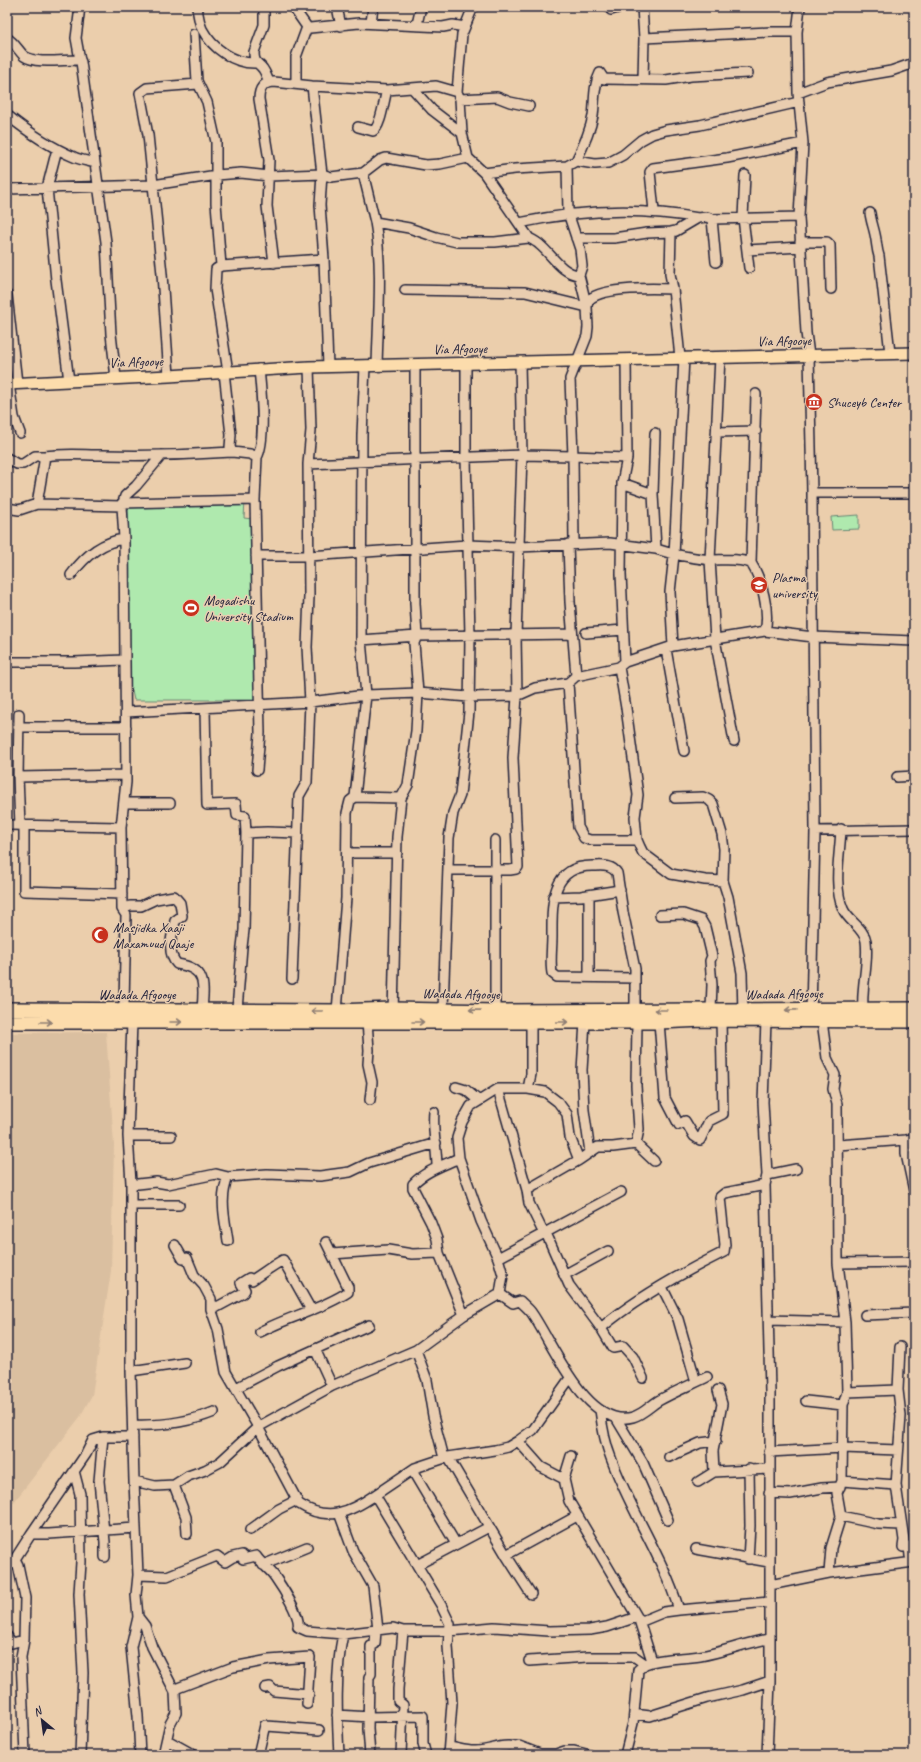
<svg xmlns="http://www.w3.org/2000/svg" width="921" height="1762" font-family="Caveat,sans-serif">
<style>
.built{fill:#dabfa0}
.green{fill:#afe9ae;stroke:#688674}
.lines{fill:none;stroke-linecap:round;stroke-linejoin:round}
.minor-casing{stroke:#22223b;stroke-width:12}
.major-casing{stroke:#22223b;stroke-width:14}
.highway-casing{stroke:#22223b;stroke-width:16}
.minor{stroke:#e9cdb0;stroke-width:9}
.major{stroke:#fcdcac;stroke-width:11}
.highway{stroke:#fcdcac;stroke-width:13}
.oneway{stroke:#8f7f74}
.labels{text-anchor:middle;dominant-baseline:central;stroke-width:3;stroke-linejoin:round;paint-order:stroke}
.street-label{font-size:14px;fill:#22223b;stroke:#e9cdb0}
.poi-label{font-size:14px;fill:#22223b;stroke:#e9cdb0;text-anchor:start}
</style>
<rect width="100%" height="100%" fill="#ebceac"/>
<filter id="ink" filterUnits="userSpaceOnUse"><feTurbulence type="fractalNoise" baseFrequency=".025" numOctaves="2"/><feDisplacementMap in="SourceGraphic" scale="8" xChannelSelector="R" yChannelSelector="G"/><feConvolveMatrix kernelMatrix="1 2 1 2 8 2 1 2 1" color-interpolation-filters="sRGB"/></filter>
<g filter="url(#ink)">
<path class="built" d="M106,1032L114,1145L111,1271L92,1395L80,1417L7,1511V1033Z"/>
<path class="green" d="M245,501L244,518L252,519L257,700H134L132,691L128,685V504Z
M859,515V529L832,530L831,517Z"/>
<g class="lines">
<defs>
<path id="minor" d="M197,7C198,14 199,22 202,29C212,48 234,64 256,63
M264,7V25L254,52C254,64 258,62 263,69C266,73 267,78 269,82
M293,7L307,27L310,28L359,23L443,27L453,25L465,27
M337,7L341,26
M642,7L644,38L643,79
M800,7L797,32L798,93L803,143L799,217L806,333L809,355L812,493L815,831L811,1014
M611,10L621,7
M371,23L373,7
M417,24L421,7
M194,34L197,81L207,102L216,142V203L221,266
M7,38C15,43 18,50 24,56C37,65 65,59 80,60L81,62L106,242L111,334L116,378
M644,38L771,32H797
M80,60L76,38L80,7
M296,84V57L307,27
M312,86L322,174L320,205L324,259L328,367
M412,88L432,110L462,133
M457,92L462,34L473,7
M798,93L827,82L891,71L914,63
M460,99L497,97L510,102L529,106
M7,115C27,131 50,147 74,157C80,160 88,161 95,163
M358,127L373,131C381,127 384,99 387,90
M57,149L47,188L56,280L69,381
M576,161C583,147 590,132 593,116C595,102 593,86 600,73L604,79L666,80L691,76L748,73
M567,166L576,161L595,164L608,163L623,155L641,140L652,134L666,130L700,125L799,102
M363,173L380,160L386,158L426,165L440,164L468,158
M484,173L515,169L567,166L568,213L580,249L582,266L579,275
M745,175L743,218L749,268
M7,189L153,185L217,175L241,173L269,176L322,174L331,177L363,173L375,222L409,228L436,237L457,242H495L529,238
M654,211L650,172L653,168L727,158L803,143
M870,213C871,222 875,231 876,240C877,246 877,250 879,256L890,353
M712,219L716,262
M375,222C383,268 378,320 377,366
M519,223C578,210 639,207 698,218
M576,238H614L647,233L671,232L676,231L698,218L707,217L712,219L799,217
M800,242H827L830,245L831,289
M747,250L801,247
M274,263L267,206L269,160L259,99C259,88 264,82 274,82L312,86L387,90L436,86L457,92L460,99L462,133L468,158L484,173L529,238C533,240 537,242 540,245C552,255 562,274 579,275L587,307
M673,289L680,358
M405,290L525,292L587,307L588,327L587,336L570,379L573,456L627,458
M7,295L17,383
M587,307C587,304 588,301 590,299C604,287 656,288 673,289L670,274L671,232
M720,357L710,560L715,639L734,741
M224,372L231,435L230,447L232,452L250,454L257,457L255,500L260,733L257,770
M228,372L215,289L216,269L221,266L324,259
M169,376L162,274L148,135L140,93L147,88L198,84
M9,384L14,417L20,433
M717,432L756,431
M257,457C266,442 261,388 259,369
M7,458L17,464H23L35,456H45
M308,464L522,455L573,456L574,544
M622,483L653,494L656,549C674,555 692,558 711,560C724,560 738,558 751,563C762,580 770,611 765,631
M812,493H914
M653,494L655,433
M122,503L255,500
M37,504L45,456C64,453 83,455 103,455C146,456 189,455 232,452
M7,508L19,510L37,504L122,506
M568,544L570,602L576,676
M256,556H309L467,545L519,547L610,543L656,549
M751,563L756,394
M71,575C84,557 102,542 124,539
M586,633L623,630
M361,640L417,636L572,634
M673,646L670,592L674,555L684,358
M666,649L684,751
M7,662H74L124,660
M625,662L621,574L622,483L627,458L626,360
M619,667L626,708L638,795L635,817L637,840L640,847L643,853L671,874L705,880L723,881
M568,683L578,827L584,838L590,840H637
M205,709L207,805L236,804L237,815L245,816L246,833L244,930L242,947L237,1010
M126,712L310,702L366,695L418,693L469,697L517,696L535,688L568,683L576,676L619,667L625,662L673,646L765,631L813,637L914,641
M19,714L18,777L20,825
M18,727H126
M18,777L125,775
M897,777L914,776
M355,797L366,695L361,640L362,435L365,366
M675,798L703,797L709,800L713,804L722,834L724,849L723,881L728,897L742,973L743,1014
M124,803H170
M7,825L121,827
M24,825V891L122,894
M841,829C840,854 833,886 843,909C848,921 864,928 866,941C869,964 861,986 863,1009
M815,831L914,829
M246,833L267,832L297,833
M347,853H397
M449,870H510L516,869L518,867L513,758L517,696L516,636L522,455L520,362
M589,895V977
M553,897L581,896L620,890
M122,909L130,906H141L156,899L174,896L180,903L182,916L175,921C172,936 166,952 177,964C207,968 204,985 202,1010
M660,915L683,914L701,920L705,927L712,956L710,961L712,985L711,1009
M635,978L557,977L552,973C550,962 552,948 552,936C552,906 550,866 592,866C602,866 611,864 617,873L623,912L635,969V1010L637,1022L636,1086L639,1129L636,1144
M292,979L299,796L307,782L310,702L307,647L309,596L308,464L311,430L309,367
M443,1009L449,838L453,813L460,795L469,712L470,636L466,458V363
M495,1011V840
M122,1014L121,1010L124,1003L126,915L122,909L121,827L126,782L124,539L122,506L125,496L136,486L162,455
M393,1014L397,837L401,798
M131,1016L132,1022L128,1136L131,1183V1371L134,1481L138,1575L136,1595L138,1617L145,1626L152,1647L175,1692L176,1713L170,1724L163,1755
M339,1016L337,1011L346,898L347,813L350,801L355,797L401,798L408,785L416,731L418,693L414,643L417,636L415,603V365
M820,1016L822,1021L827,1058L835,1075L833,1089L837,1104L838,1263L845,1322L847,1392L843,1405L842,1481L837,1493L841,1516L831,1548L829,1573
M367,1021L369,1050L368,1064L372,1082L370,1100
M766,1021L763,1102L767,1175L765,1185L770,1392V1681L767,1755
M585,1022L582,1070L584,1110L590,1152
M659,1022L665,1098L679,1125L685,1121L694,1136L700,1140L709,1121L723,1114L721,1020
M456,1087L466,1090L479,1101
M498,1089L527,1190
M528,1089L531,1074V1017
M434,1112C432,1130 437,1149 437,1167
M128,1136H171
M906,1140V1154L914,1191
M838,1145L906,1140L914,1138
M459,1158C444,1165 425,1171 413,1184V1188L431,1223L437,1239L439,1253L464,1315
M767,1175L796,1169
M131,1183L138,1184L156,1182L168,1184L216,1174L228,1177L267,1174L320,1176L350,1172L369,1163L436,1143
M131,1205H179
M546,1233L569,1285L601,1328C635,1299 684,1272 724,1252L725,1245L720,1197L725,1193L765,1185
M544,1234L529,1203L527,1190L579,1160
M228,1241C225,1219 219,1199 228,1177
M175,1245L183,1259L187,1258L194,1275L204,1286L211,1299V1309L218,1329L226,1372L258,1427L299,1504C327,1522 349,1513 375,1495L441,1605L450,1624L448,1646L452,1703L448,1755
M332,1254L388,1250L412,1254L439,1253
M498,1258L621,1192
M838,1263L914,1262
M564,1275L608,1251
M662,1287L678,1319L696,1382
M500,1294L503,1275L498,1258L481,1221L459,1158L457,1138L462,1122L471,1106L498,1089H528L545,1092L558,1102L567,1114L570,1137L579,1160L598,1147H613L636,1144L654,1161
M500,1294L513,1303L520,1301C523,1304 528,1308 531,1312C552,1341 586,1430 633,1417C643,1414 649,1407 658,1401C674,1392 691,1385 707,1377
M211,1304L217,1307L243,1293L245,1290L241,1283L249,1278L252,1280C263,1273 272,1266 283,1260L311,1310
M865,1315L914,1313
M769,1320L845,1322
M601,1328L613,1348L623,1346L633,1357L643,1378
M260,1332C287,1317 321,1310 348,1292V1287L326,1242
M900,1347L898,1390L901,1416L896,1485L904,1540L903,1547L909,1546L910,1556L914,1562
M315,1349L332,1386
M416,1350L427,1380L433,1416L444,1458
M131,1371L185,1363
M236,1388L278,1366L369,1325
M847,1392L898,1390
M806,1401L843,1405
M600,1410C602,1426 605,1443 611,1458C630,1510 663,1557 679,1610
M616,1418L643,1463L668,1520
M133,1425C162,1426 187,1423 214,1412
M103,1437L99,1481L105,1542V1557
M518,1441L541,1467L564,1479
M769,1452L843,1448L898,1450
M571,1456L564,1479L569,1501L639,1620L652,1661
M448,1457L506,1555L531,1594
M669,1457L700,1443L716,1441
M412,1470L456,1544
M74,1471L80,1494L81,1562L79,1594L83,1673L80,1755
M714,1472L713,1451L722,1404L718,1390
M134,1481L155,1486L174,1485L188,1476L205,1470L220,1462L258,1427L332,1386L416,1350L464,1315L500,1294
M842,1481L896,1485
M698,1482L714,1472L769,1469
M174,1485L186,1517L187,1534
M769,1493L790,1494L822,1488L840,1487
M375,1495L415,1468L448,1457L495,1450L508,1447L518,1441L533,1430L570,1378
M339,1513L353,1551L373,1586L378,1630
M841,1516L878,1524L901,1525
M250,1530L279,1509L297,1500
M31,1534H49L135,1528
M696,1549L769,1562
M506,1555L577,1516
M15,1559L18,1565L25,1598L24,1640L21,1657L25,1755
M748,1559L750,1526L749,1469
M263,1565L307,1547
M417,1565L489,1527
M7,1568L15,1559L31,1534L86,1454L93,1440L103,1437H133
M138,1575L167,1576L217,1556L225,1562L233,1557L242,1555L243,1559L256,1556C261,1564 270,1569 275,1577C282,1587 301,1616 298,1627L307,1631L343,1634L393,1628L403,1631H449L494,1627L549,1631L590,1630L607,1627L637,1617L642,1621L664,1612L679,1610L770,1602
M770,1585L829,1573L914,1562
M138,1617L131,1647L138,1716L140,1755
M7,1636L12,1643L24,1640
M529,1661L588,1657H635L645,1664C662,1657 682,1659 700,1656C724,1652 744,1643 769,1639
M265,1688L270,1687L274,1691L309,1694
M175,1689L233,1667L269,1660L310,1657L307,1704
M634,1714L650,1716L707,1698L743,1690L770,1681
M337,1715L370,1717L423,1716V1744L426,1755
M167,1740L194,1755
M449,1747C457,1748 466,1751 474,1751C489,1752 501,1743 516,1747L519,1746L540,1754H556L565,1751H574L590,1755
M258,1755L265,1725L267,1726L319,1730
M339,1755C337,1717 335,1671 343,1634
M370,1755L368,1729L369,1677L371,1674V1646L375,1644L376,1630
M401,1755L403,1705L398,1701V1689L403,1631
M625,1755L633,1723L638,1670L645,1664"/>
<path id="major" d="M7,384L169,376L309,367L914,353"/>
<path id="highway" d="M7,1009L337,1011L392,1009L495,1011L914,1009
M7,1022H659L703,1020L914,1021"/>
</defs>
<use href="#minor" class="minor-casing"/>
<use href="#major" class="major-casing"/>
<use href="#highway" class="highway-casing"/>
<use href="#minor" class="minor"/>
<use href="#major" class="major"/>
<use href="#highway" class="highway"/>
</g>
<defs><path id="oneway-shaft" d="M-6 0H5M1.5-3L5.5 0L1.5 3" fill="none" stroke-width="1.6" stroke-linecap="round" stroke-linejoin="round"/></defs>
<g class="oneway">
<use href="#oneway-shaft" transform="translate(475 1010) rotate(-179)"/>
<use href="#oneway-shaft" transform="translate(661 1010) rotate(180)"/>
<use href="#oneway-shaft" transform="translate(791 1010) rotate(179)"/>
<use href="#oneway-shaft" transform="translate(317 1011) rotate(-180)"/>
<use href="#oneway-shaft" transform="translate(46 1022)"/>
<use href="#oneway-shaft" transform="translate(176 1022)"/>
<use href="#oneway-shaft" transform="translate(418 1022)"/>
<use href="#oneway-shaft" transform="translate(562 1022)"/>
</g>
</g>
<defs>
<symbol id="museum-disc" viewBox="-11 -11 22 22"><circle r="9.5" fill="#c8321e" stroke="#e9cdb0"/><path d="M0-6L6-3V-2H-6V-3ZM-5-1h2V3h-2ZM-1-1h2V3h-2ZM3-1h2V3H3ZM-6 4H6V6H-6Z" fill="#fff"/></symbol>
<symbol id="school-disc" viewBox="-11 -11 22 22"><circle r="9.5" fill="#c8321e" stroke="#e9cdb0"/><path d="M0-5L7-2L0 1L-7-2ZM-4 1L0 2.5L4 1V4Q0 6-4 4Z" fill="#fff"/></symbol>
<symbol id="stadium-disc" viewBox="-11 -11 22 22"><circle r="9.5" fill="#c8321e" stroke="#e9cdb0"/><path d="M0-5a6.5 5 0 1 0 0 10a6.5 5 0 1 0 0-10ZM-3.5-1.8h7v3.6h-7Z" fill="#fff"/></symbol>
<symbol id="mosque-disc" viewBox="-11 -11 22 22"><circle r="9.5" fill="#c8321e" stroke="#e9cdb0"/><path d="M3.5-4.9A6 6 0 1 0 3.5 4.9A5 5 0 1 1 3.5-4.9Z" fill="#fff"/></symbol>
</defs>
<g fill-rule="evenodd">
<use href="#museum-disc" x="804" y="392" width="20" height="20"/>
<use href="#school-disc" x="749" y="575" width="20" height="20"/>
<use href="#stadium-disc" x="181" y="598" width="20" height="20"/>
<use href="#mosque-disc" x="90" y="925" width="20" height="20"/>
</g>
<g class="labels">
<g class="street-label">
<text transform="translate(784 341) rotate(-1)">Via Afgooye</text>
<text transform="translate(460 349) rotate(-1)">Via Afgooye</text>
<text transform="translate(136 362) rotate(-2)">Via Afgooye</text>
<text x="137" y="994">Wadada Afgooye</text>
<text transform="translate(461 994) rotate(1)">Wadada Afgooye</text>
<text transform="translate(784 994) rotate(-1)">Wadada Afgooye</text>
</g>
<g class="poi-label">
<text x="827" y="402">Shuceyb Center</text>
<text x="772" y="577">Plasma<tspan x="772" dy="16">university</tspan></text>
<text x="204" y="600">Mogadishu<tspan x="204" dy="16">University Stadium</tspan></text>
<text x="113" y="927">Masjidka Xaaji<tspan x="113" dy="16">Maxamuud Qaaje</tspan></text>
</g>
</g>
<rect width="921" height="1762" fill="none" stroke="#e9cdb0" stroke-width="24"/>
<rect x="12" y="12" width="897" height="1738" fill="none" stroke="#22223b" stroke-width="1.5" filter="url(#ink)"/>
<g transform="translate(42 1720) rotate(331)" stroke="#e9cdb0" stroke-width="3" paint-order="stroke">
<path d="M0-3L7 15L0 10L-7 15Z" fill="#22223b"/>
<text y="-6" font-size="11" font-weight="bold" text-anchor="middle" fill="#22223b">N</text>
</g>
</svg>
